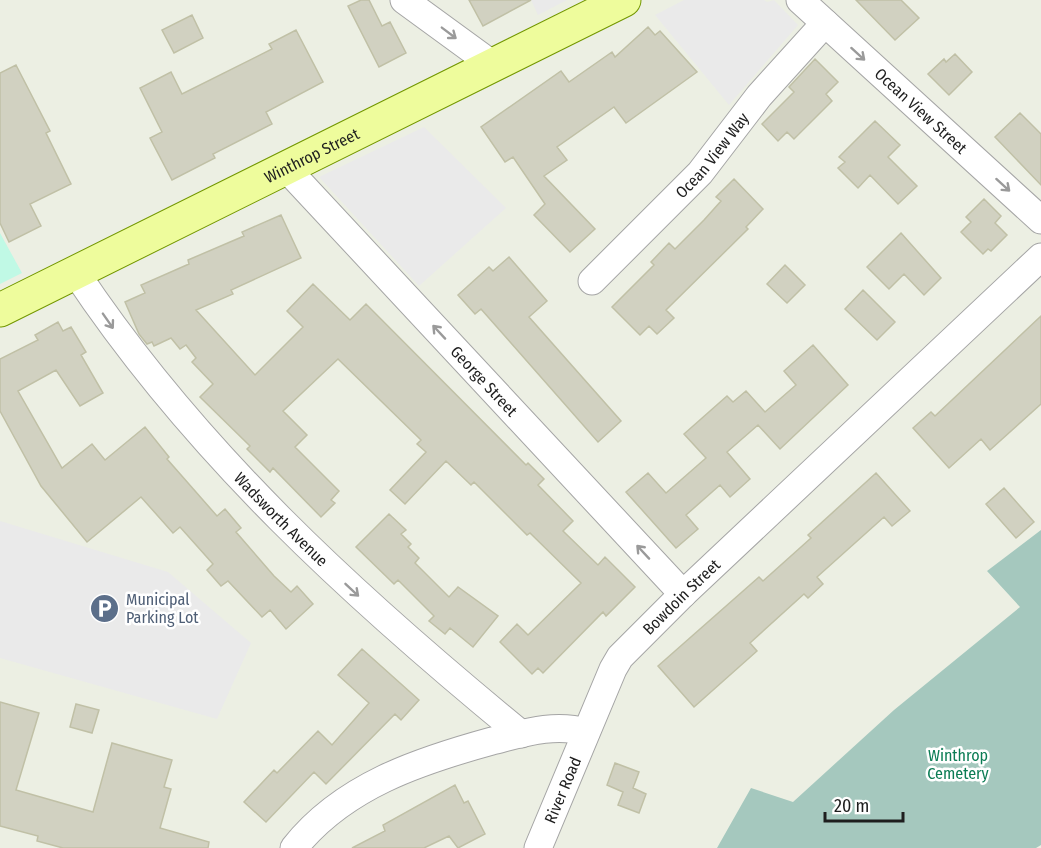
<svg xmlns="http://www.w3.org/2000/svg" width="1041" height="848" font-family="'Fira Sans Condensed',sans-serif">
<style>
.cemetery{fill:#a5c8be}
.park{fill:#c0f9e5}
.parking{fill:#eaeaea}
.building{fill:#d1d1c1;stroke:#c0c0a6;stroke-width:1.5}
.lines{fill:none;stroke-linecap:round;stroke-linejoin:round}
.minor-casing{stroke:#a5a5a5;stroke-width:29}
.major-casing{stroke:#739700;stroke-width:35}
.minor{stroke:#fff;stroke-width:27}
.major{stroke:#eefc9c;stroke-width:33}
.oneway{stroke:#9a9a9a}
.labels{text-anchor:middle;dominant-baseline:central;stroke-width:5;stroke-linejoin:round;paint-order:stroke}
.street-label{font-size:16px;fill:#1e1e1e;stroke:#fff}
.service-label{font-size:16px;fill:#4e5e75;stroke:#fff;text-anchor:start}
.park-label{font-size:16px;fill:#0b7c54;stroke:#fff}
</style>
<rect width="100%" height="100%" fill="#ecefe3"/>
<path class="cemetery" d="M1041,530V845L1036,848H717L751,788L793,802L894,710L1020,607L987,571Z"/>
<path class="park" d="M0,233L22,273L0,284Z"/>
<path class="parking" d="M531,0H567L538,15Z
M684,0H764L767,2L774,0L798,25L729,105L655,15Z
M424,127L506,208L419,286L319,177Z
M0,521L168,572L251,643L217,719L0,658Z"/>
<path class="building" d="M361,0H369L382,26L390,22L406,53L379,67L348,6Z
M469,0H531L483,26Z
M856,0H901L919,18L895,40Z
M192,15L203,38L174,53L162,30Z
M648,27L655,35L660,31L697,72L626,123L614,107L557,147L567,160L544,176L595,229L570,252L534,215L545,204L513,157L505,162L481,127L561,71L569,82L612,52L615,57Z
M296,30L323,82L266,112L272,124L213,154L215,158L172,180L150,138L162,132L140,88L171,72L182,94L272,49L269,44Z
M955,54L972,72L949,95L928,74L944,59L946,62Z
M815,59L838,82L826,94L832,101L794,139L787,132L778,141L762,124L794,92L789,87Z
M16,65L50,131L46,133L71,184L30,204L41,226L9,242L0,223V73Z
M1020,113L1041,134V185L995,137Z
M875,121L900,145L888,157L917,186L898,204L870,175L858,188L838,168L845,162L839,157Z
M734,179L763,209L746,227L748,229L666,310L674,318L657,334L649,326L640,335L612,307L654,265L651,262L669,243L675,249L704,220L721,201L716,197Z
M984,199L1001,216L995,223L1007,235L991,251L988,249L983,254L961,232L971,222L966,217Z
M281,215L301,258L231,290L233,294L196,310L255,375L303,327L287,311L313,284L350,320L366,304L526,465L528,463L544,479L538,485L573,521L563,531L598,565L605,557L635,587L606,616L603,612L543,673L538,668L532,674L500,642L517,624L528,635L581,583L530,533L527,535L474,482L471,485L446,461L405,504L390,490L426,452L417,444L421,440L338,359L283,411L307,435L295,447L339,491L331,500L335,503L321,517L273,468L270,472L247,449L250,446L200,397L213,384L192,362L196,358L186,345L180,349L171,338L154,346L152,342L147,344L139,334L125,302L145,293L141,285L189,264L188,260L244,236L242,232Z
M901,233L941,278L924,295L904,274L889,289L867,267Z
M509,257L547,301L529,317L621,421L598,442L481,309L475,314L458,295L489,267L493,271Z
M785,265L805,285L787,303L767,284Z
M863,290L895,322L877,340L845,309Z
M1041,316V404L990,450L981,439L949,468L913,428L931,412L935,416Z
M58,322L63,331L71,327L86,352L81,355L103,393L80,406L56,370L18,391L62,468L92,444L105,460L145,427L169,457L167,459L217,516L225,509L241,528L236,532L274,576L291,592L297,586L313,604L286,629L270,610L262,617L228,581L221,586L207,570L213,564L180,527L173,533L141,497L87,542L41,486L0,411V359L38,340L35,335Z
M813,345L848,385L780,449L758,425L727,452L750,479L730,497L720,485L686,515L698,529L676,548L626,492L648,473L666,493L706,458L684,434L727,396L733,402L746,391L765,412L796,385L784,371Z
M876,473L910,511L892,526L884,517L817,577L823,584L808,598L804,594L750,643L757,651L694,707L658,666L759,577L763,581L811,538L808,535Z
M1004,488L1034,522L1016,538L986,504Z
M389,514L406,530L401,534L411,544L408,547L419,558L415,563L449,597L458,587L498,616L473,647L450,628L445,634L429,621L434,616L398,580L394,584L356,547Z
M362,649L419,700L401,720L395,714L326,784L314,772L266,822L244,802L274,770L277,773L318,731L332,745L369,703L338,675Z
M0,702L39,713L16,790L93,812L112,743L172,760L164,787L171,789L160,828L209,842L208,848H63L37,841L38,836L0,826Z
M76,704L99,710L92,733L70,727Z
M615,763L639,772L633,788L646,794L639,813L618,805L623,792L607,785Z
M455,785L464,803L468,801L485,834L458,848L449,836L424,848H352L385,831L383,825Z"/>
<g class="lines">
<defs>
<g id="minor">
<path d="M404,0L493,65"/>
<path id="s1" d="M800,0L1041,220"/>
<path id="s2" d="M286,168L683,594"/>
<path id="s3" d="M76,273C196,453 354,597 521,734"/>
<path id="s4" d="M592,281L700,173L759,96L825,23"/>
<path d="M294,848C343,786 419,761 492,741C524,733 554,723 586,732"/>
<path id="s5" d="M538,848L613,669L620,657L683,594L1041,257"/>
</g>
<g id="major">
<path id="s6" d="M0,310L624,0"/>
</g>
</defs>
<use href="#minor" class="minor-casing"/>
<use href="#major" class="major-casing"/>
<use href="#minor" class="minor"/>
<use href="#major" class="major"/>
</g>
<defs><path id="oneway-shaft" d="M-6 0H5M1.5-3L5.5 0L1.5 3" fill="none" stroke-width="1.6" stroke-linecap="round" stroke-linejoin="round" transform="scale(1.5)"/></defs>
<g class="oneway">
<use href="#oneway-shaft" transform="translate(449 33) rotate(37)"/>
<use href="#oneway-shaft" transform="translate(858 54) rotate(42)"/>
<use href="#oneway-shaft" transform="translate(1003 185) rotate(42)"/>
<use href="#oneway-shaft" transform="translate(108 321) rotate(55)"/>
<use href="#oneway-shaft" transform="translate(439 332) rotate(-133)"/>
<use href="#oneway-shaft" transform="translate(643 552) rotate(-133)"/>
<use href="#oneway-shaft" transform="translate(352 590) rotate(43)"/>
</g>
<defs>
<symbol id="parking-disc" viewBox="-11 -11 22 22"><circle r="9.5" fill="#5c6f8a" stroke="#fff"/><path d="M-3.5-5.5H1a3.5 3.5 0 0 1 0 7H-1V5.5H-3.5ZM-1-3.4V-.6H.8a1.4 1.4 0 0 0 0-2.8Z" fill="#fff"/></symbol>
</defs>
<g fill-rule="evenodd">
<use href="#parking-disc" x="88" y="592" width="33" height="33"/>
</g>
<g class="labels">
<g class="street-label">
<text stroke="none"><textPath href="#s1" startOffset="164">Ocean View Street</textPath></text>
<text stroke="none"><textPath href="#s4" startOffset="174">Ocean View Way</textPath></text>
<text stroke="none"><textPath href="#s6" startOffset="348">Winthrop Street</textPath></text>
<text stroke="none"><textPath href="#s2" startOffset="291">George Street</textPath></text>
<text stroke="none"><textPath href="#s3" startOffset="321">Wadsworth Avenue</textPath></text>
<text stroke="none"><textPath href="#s5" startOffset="294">Bowdoin Street</textPath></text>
<text stroke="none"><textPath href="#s5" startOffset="63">River Road</textPath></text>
</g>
<g class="service-label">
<text x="126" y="599">Municipal<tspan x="126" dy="18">Parking Lot</tspan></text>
</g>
<g class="park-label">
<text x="958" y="755">Winthrop<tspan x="958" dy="18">Cemetery</tspan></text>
</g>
</g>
<path d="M825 812v9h78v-9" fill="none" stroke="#1e1e1e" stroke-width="3"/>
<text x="834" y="812" font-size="18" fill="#1e1e1e" stroke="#ffffff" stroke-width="4.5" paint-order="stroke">20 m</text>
</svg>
